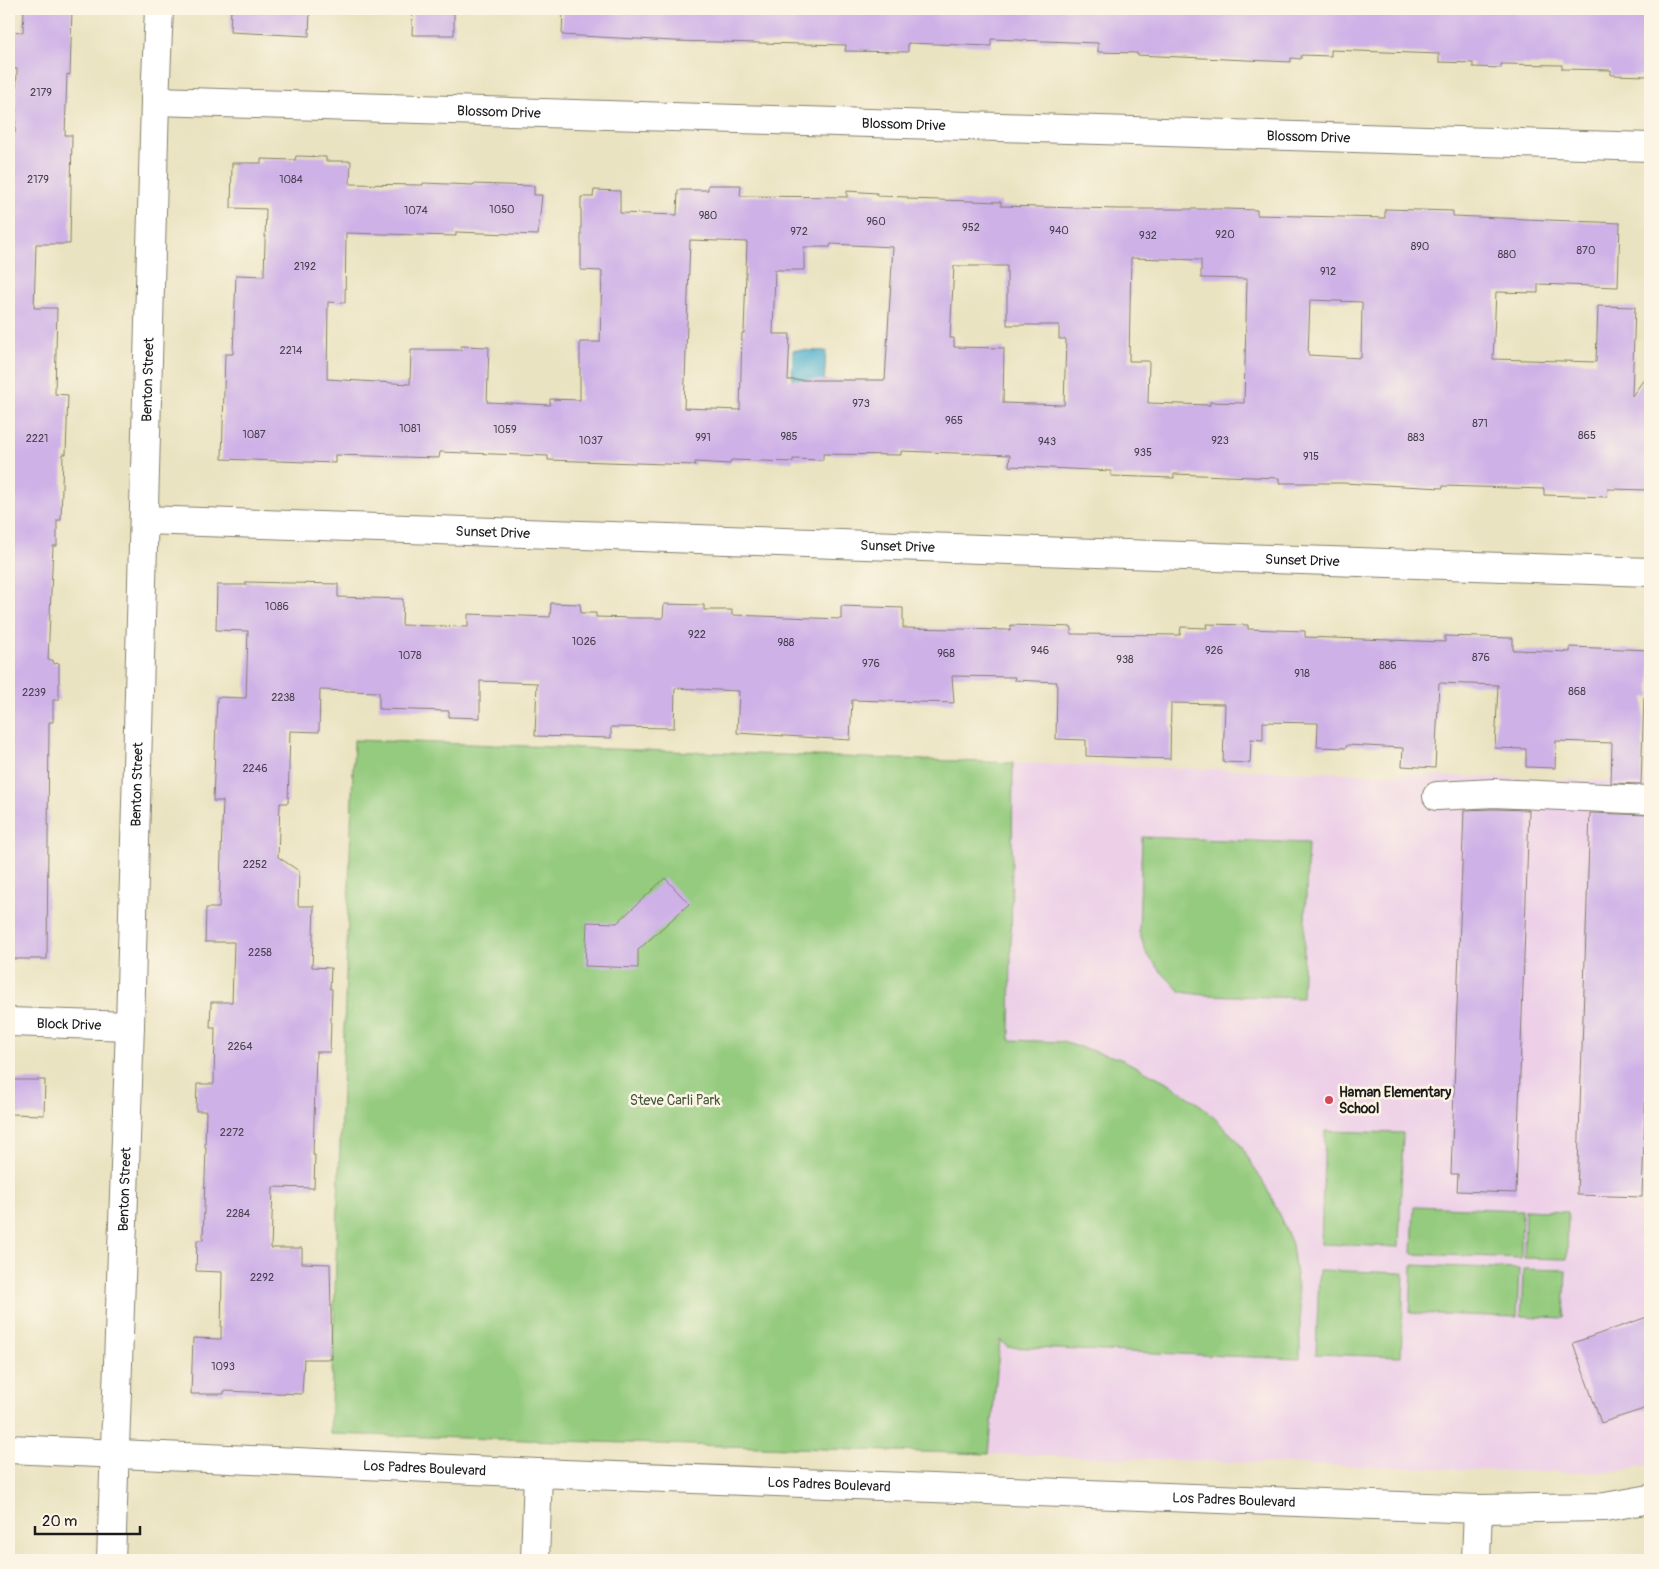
<svg xmlns="http://www.w3.org/2000/svg" width="1659" height="1569" font-family="Pangolin,sans-serif">
<style>
.built{fill:#edd0e8}
.green{fill:#94cb7e;stroke:#58744d}
.water{fill:#51b1cf;stroke:#366676}
.building{fill:#ceb1e7;fill-rule:evenodd}
.lines{fill:none;stroke-linecap:round;stroke-linejoin:round}
.minor-casing{stroke:#83806e;stroke-width:30}
.major-casing{stroke:#83806e;stroke-width:30}
.minor{stroke:#fff;stroke-width:28}
.major{stroke:#fff;stroke-width:28}
.poi-dot{fill:#d1495b;stroke:#fcf5e5;stroke-width:2}
.labels{text-anchor:middle;dominant-baseline:central;stroke-width:5;stroke-linejoin:round;paint-order:stroke}
.number-label{font-size:11px;fill:#48414f}
.street-label{font-size:14px;fill:#1c1c1c;stroke:#fcf5e5}
.poi-label{font-size:14px;font-weight:bold;fill:#1c1c1c;stroke:#fcf5e5;text-anchor:start}
.park-label{font-size:14px;fill:#46593e;stroke:#fcf5e5}
</style>
<rect width="100%" height="100%" fill="#fcf5e5"/>
<filter id="ink" filterUnits="userSpaceOnUse"><feTurbulence type="fractalNoise" baseFrequency=".02" numOctaves="2"/><feDisplacementMap in="SourceGraphic" scale="10" xChannelSelector="R" yChannelSelector="G"/><feConvolveMatrix kernelMatrix="1 2 1 2 8 2 1 2 1" color-interpolation-filters="sRGB"/></filter>
<filter id="wash" filterUnits="userSpaceOnUse"><feTurbulence type="fractalNoise" baseFrequency=".0096" numOctaves="4" result="noise"/><feDisplacementMap in="SourceGraphic" scale="20" xChannelSelector="R" yChannelSelector="G"/><feGaussianBlur stdDeviation="1.12" result="paint"/><feColorMatrix in="noise" values="0 0 0 0 0 0 0 0 0 0 0 0 0 0 0 0 0 1.4 0 .05"/><feComposite in="paint" operator="in"/></filter>
<g filter="url(#wash)">
<rect width="100%" height="100%" fill="#eae3c1"/>
<path class="built" d="M1013,763L1650,782V1464L1620,1471L1568,1473L989,1454L1000,1340L1010,1040Z"/>
<path class="green" d="M354,740L1013,763L1010,1040L1062,1042L1121,1059L1169,1083L1203,1107L1238,1141L1269,1192L1292,1244L1300,1306V1359L1007,1347L1000,1340L989,1454L330,1434Z
M1142,837L1308,843L1302,998L1204,995L1181,992L1163,974L1147,955L1139,932Z
M1325,1131L1403,1133L1399,1247L1321,1244Z
M1414,1206L1522,1210L1521,1258L1412,1254Z
M1525,1210L1568,1212L1567,1259L1524,1258Z
M1412,1265L1519,1269L1517,1317L1410,1313Z
M1523,1269L1566,1270L1564,1318L1521,1316Z
M1319,1270L1404,1273L1401,1357L1316,1354Z"/>
<path class="water" d="M793,350L826,351L824,387L792,384Z"/>
<g id="blocks">
<path class="building" d="M24,9H72L70,75L67,74L65,135H72L70,244H36L34,308H57L55,394L68,395L66,454H63L61,520H57V546H53L48,660H53L54,664L59,663V700H53V722H49L47,959H9V164L10,132L15,133L17,69L9,68V31L23,32Z
M231,9H310L309,36L230,32Z
M413,9H454V35H412Z
M563,9H1650V76L1611,75V70L1562,69V65L1501,64V68L1473,67V63L1439,62V54L1331,50V56L1301,55V59L1291,58V62L1137,55V53L1098,52V43L991,39V46L908,43V52L845,51L846,45L673,41L562,35Z
M296,156L326,157V161H351L350,184L423,185V183L473,185V184L534,186V195H542L538,235L456,232V236L346,233L345,303L328,302L327,379L410,384L411,350H461V346L489,347L487,402L550,405V399L580,400V342H600L602,271L581,270V197H593L594,190L620,191V213L677,215L678,190H708V185H741L740,196L847,197V191L877,193V196L908,197V199L1001,202V206L1118,209H1227L1257,210V215L1385,218V209L1453,211V216L1620,223L1618,287L1538,284V293L1496,292L1493,359L1596,362L1598,306L1635,307L1632,396L1650,371V490L1608,489L1607,497L1544,495V489L1443,486V488L1342,483H1279V478L1174,474V478L1111,476V471L1009,466L1010,455L901,451V455L823,454V460L793,459V462L731,460L730,464L695,462V465L548,460V456L440,452L439,458L335,455V463L222,459L225,354H233L236,275L264,276L266,209L231,208L232,163H261V159L295,160ZM690,240L747,242L744,333H742L740,410L684,408ZM831,244L893,247L885,380H788L790,334H773L775,270H804V247H830ZM1131,258L1201,260V278L1247,279L1244,403L1210,402V405L1148,403L1149,361H1129ZM954,266H1007V325H1059V339H1066L1064,405L1003,403L1004,348L954,347V338H950ZM1310,300L1362,302L1361,358L1308,355Z
M246,582L338,584V597L403,599L402,625L468,627V614L550,617L551,603L580,604L581,613H596V617L635,618H663L664,604L704,605V610H732V615L841,619V606L903,608V628L1010,630L1011,625L1072,627L1071,634L1180,635L1181,627L1207,628L1206,624L1248,625V629L1305,631V637L1445,642V636L1513,638V650H1517L1570,652V647L1650,650V698L1644,697L1641,784L1611,783L1612,743L1556,741L1555,768L1526,767V749L1495,748L1498,685L1439,683L1435,768L1402,766L1403,748L1347,745L1346,748L1317,747L1318,723L1263,722V740L1251,739L1250,763L1223,762L1225,704L1171,703L1170,759L1086,756V740L1056,739L1057,682L1014,680L1015,677L952,676L954,703L852,700L850,740L737,733L739,691L675,688L674,728L611,727V738L535,736L537,683L480,681V718L449,717V711L379,709V692L320,690L319,732L290,731L288,803H280L278,857L299,871L298,906H314L312,967L331,968L330,989H332L330,1052H316L313,1155H315L314,1188L273,1187L271,1248H302V1263L330,1264L332,1359H304L302,1394L224,1391V1394H191L193,1338L221,1339L222,1272L196,1271L197,1240H203L206,1147H205L206,1111H196L197,1084H214L215,1028H210L211,1002H232L234,942H205L206,908H219L223,801H213L217,697L246,698L248,631L216,630L217,585H246Z
M1494,809L1529,810L1516,1193L1457,1191L1458,1174H1451L1464,810Z
M1590,813L1650,815V966L1642,1197L1577,1195Z
M665,878L689,904L638,950V968L585,966L587,922L617,923Z
M9,1080H45L44,1115L9,1114Z
M1650,1316V1407L1601,1423L1573,1343Z"/>
</g>
</g>
<g filter="url(#ink)">
<use href="#blocks" fill-opacity="0" stroke="#83806e" stroke-width="1"/>
<g class="lines">
<defs>
<g id="minor">
<path id="s1" d="M155,101L1650,147"/>
<path id="s2" d="M144,520L1650,572"/>
<path d="M1437,796L1494,793L1650,800"/>
<path id="s3" d="M9,1022L130,1026"/>
<path id="s4" d="M9,1449L538,1473L1478,1509L1605,1507L1650,1499"/>
<path d="M535,1560L538,1473"/>
<path d="M1476,1560L1478,1509"/>
</g>
<g id="major">
<path id="s5" d="M111,1560L130,1026L155,101L159,9"/>
</g>
</defs>
<use href="#minor" class="minor-casing"/>
<use href="#major" class="major-casing"/>
<use href="#minor" class="minor"/>
<use href="#major" class="major"/>
</g>
</g>
<circle class="poi-dot" cx="1329" cy="1100" r="5"/>
<g class="labels">
<g class="number-label">
<text x="41" y="92">2179</text>
<text x="38" y="179">2179</text>
<text x="291" y="179">1084</text>
<text x="502" y="209">1050</text>
<text x="416" y="210">1074</text>
<text x="708" y="215">980</text>
<text x="876" y="221">960</text>
<text x="971" y="227">952</text>
<text x="1059" y="230">940</text>
<text x="799" y="231">972</text>
<text x="1225" y="234">920</text>
<text x="1148" y="235">932</text>
<text x="1420" y="246">890</text>
<text x="1586" y="250">870</text>
<text x="1507" y="254">880</text>
<text x="305" y="266">2192</text>
<text x="1328" y="271">912</text>
<text x="291" y="350">2214</text>
<text x="861" y="403">973</text>
<text x="954" y="420">965</text>
<text x="1480" y="423">871</text>
<text x="410" y="428">1081</text>
<text x="505" y="429">1059</text>
<text x="254" y="434">1087</text>
<text x="1587" y="435">865</text>
<text x="789" y="436">985</text>
<text x="703" y="437">991</text>
<text x="1416" y="437">883</text>
<text x="37" y="438">2221</text>
<text x="591" y="440">1037</text>
<text x="1220" y="440">923</text>
<text x="1047" y="441">943</text>
<text x="1143" y="452">935</text>
<text x="1311" y="456">915</text>
<text x="277" y="606">1086</text>
<text x="697" y="634">922</text>
<text x="584" y="641">1026</text>
<text x="786" y="642">988</text>
<text x="1040" y="650">946</text>
<text x="1214" y="650">926</text>
<text x="946" y="653">968</text>
<text x="410" y="655">1078</text>
<text x="1481" y="657">876</text>
<text x="1125" y="659">938</text>
<text x="871" y="663">976</text>
<text x="1388" y="665">886</text>
<text x="1302" y="673">918</text>
<text x="1577" y="691">868</text>
<text x="34" y="692">2239</text>
<text x="283" y="697">2238</text>
<text x="255" y="768">2246</text>
<text x="255" y="864">2252</text>
<text x="260" y="952">2258</text>
<text x="240" y="1046">2264</text>
<text x="232" y="1132">2272</text>
<text x="238" y="1213">2284</text>
<text x="262" y="1277">2292</text>
<text x="223" y="1366">1093</text>
</g>
<g class="street-label">
<text stroke="none"><textPath href="#s1" startOffset="344">Blossom Drive</textPath></text>
<text stroke="none"><textPath href="#s1" startOffset="749">Blossom Drive</textPath></text>
<text stroke="none"><textPath href="#s1" startOffset="1154">Blossom Drive</textPath></text>
<text stroke="none"><textPath href="#s5" startOffset="1181">Benton Street</textPath></text>
<text stroke="none"><textPath href="#s2" startOffset="349">Sunset Drive</textPath></text>
<text stroke="none"><textPath href="#s2" startOffset="754">Sunset Drive</textPath></text>
<text stroke="none"><textPath href="#s2" startOffset="1159">Sunset Drive</textPath></text>
<text stroke="none"><textPath href="#s5" startOffset="776">Benton Street</textPath></text>
<text stroke="none"><textPath href="#s3" startOffset="60">Block Drive</textPath></text>
<text stroke="none"><textPath href="#s5" startOffset="371">Benton Street</textPath></text>
<text stroke="none"><textPath href="#s4" startOffset="416">Los Padres Boulevard</textPath></text>
<text stroke="none"><textPath href="#s4" startOffset="821">Los Padres Boulevard</textPath></text>
<text stroke="none"><textPath href="#s4" startOffset="1226">Los Padres Boulevard</textPath></text>
</g>
<g class="poi-label">
<text x="1339" y="1092">Haman Elementary<tspan x="1339" dy="16">School</tspan></text>
</g>
<g class="park-label">
<text x="675" y="1100">Steve Carli Park</text>
</g>
</g>
<rect width="1659" height="1569" fill="none" stroke="#fcf5e5" stroke-width="30"/>
<path d="M35 1526v8h105v-8" fill="none" stroke="#1c1c1c" stroke-width="2.5"/>
<text x="42" y="1526" font-size="15" fill="#1c1c1c" stroke="#fcf5e5" stroke-width="4" paint-order="stroke">20 m</text>
</svg>
